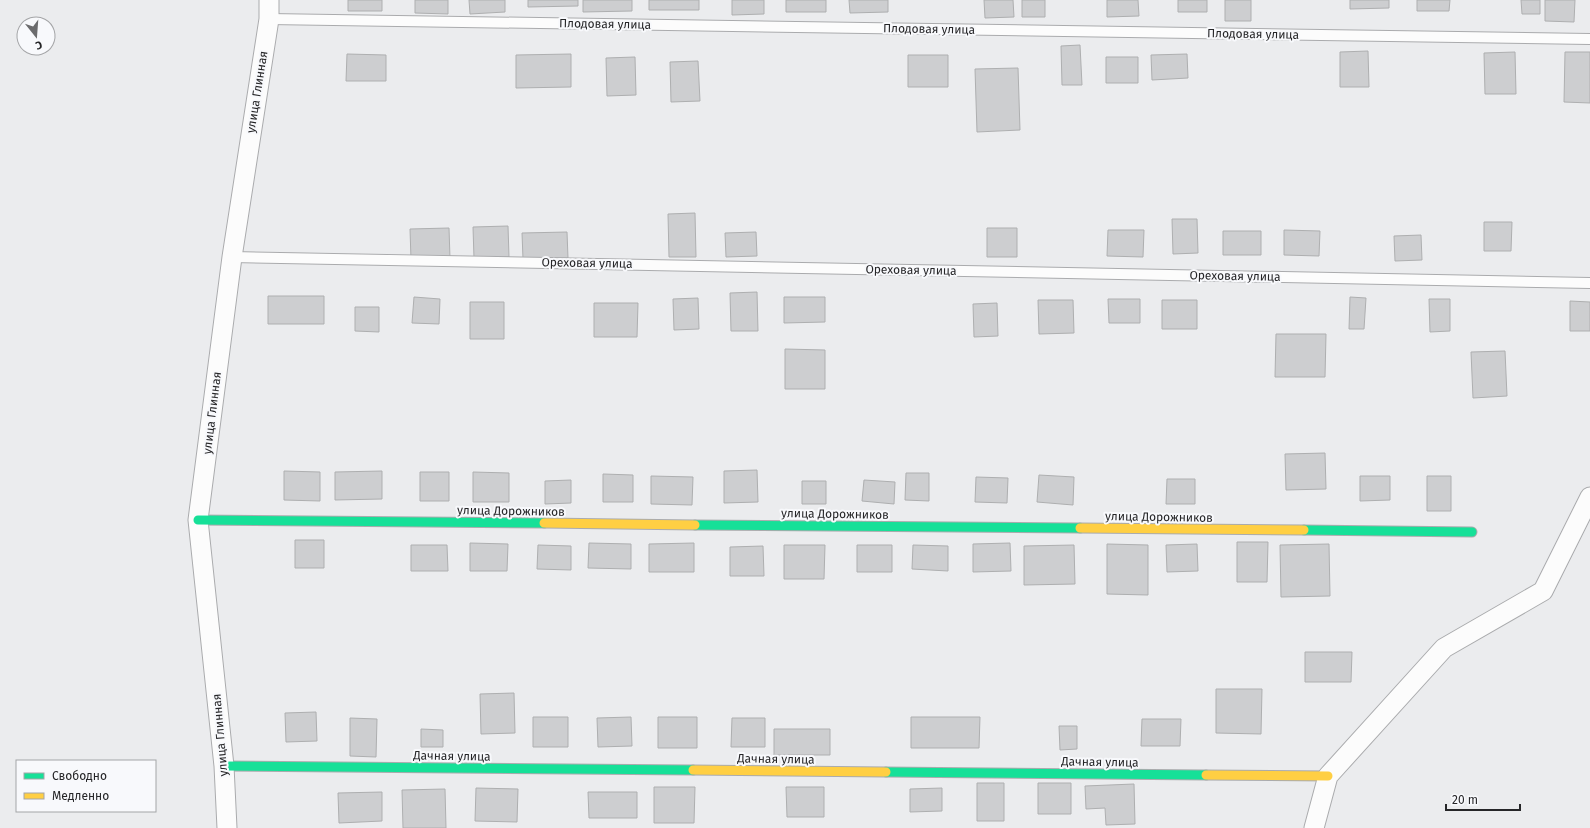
<svg xmlns="http://www.w3.org/2000/svg" width="1590" height="828" font-family="'Fira Sans',sans-serif">
<style>
.building{fill:#cdced0;stroke:#aeafb0}
.lines{fill:none;stroke-linecap:round;stroke-linejoin:round}
.lane-casing{stroke:#aaabad;stroke-width:12}
.street-casing{stroke:#aaabad;stroke-width:21}
.fast-casing{stroke:#aaabad;stroke-width:11}
.slow-casing{stroke:#aaabad;stroke-width:11}
.lane{stroke:#fcfcfc;stroke-width:10}
.street{stroke:#fcfcfc;stroke-width:19}
.fast{stroke:#16e098;stroke-width:9}
.slow{stroke:#ffcf43;stroke-width:9}
.labels{text-anchor:middle;dominant-baseline:central;stroke-width:4;stroke-linejoin:round;paint-order:stroke}
.street-label{font-size:12px;fill:#262628;stroke:#f8f9fc}
</style>
<rect width="100%" height="100%" fill="#ebecee"/>
<path class="building" d="M348,0H382V11H348Z
M415,0H448V14L415,13Z
M469,0H505V12L470,14Z
M528,0H578V6L528,7Z
M583,0H632V11L583,12Z
M649,0H699V10H649Z
M732,0H764V14L732,15Z
M786,0H826V12H786Z
M849,0H888V12L850,13Z
M984,0H1013L1014,17L985,18Z
M1022,0H1045V17H1022Z
M1107,0H1138L1139,16L1107,17Z
M1178,0H1207V12H1178Z
M1225,0H1251V21H1225Z
M1350,0H1389V8L1350,9Z
M1417,0H1450L1449,11H1417Z
M1521,0H1540V14H1522Z
M1545,0H1575L1574,22L1545,21Z
M1080,45L1082,85H1062L1061,46Z
M1368,51L1369,87H1340V52Z
M1515,52L1516,94H1485L1484,53Z
M1565,52H1590V103L1564,102Z
M347,54L386,55V81H346Z
M571,54V87L516,88V55Z
M1187,54L1188,78L1152,80L1151,55Z
M908,55H948V87H908Z
M635,57L636,95L607,96L606,58Z
M1106,57H1138V83H1106Z
M698,61L700,101L671,102L670,62Z
M1018,68L1020,130L977,132L975,69Z
M695,213L696,257H669L668,214Z
M1172,219H1197L1198,253L1173,254Z
M1484,222H1512L1511,251H1484Z
M508,226L509,257L474,258L473,227Z
M449,228L450,258L411,259L410,229Z
M987,228H1017V257H987Z
M1108,230H1144L1143,257L1107,256Z
M1284,230L1320,231L1319,256L1284,255Z
M1223,231H1261V255H1223Z
M567,232L568,258L523,259L522,233Z
M756,232L757,256L726,257L725,233Z
M1421,235L1422,260L1395,261L1394,236Z
M757,292L758,331H731L730,293Z
M268,296H324V324H268Z
M414,297L440,299L439,324L412,323Z
M784,297H825V322L784,323Z
M1350,297L1366,298L1364,329H1349Z
M698,298L699,329L674,330L673,299Z
M1108,299H1140V323H1109Z
M1429,299H1450V331L1430,332Z
M1038,300H1073L1074,333L1039,334Z
M1162,300H1197V329H1162Z
M1570,301L1590,302V331H1570Z
M470,302H504V339H470Z
M594,303H638L637,337H594Z
M997,303L998,336L974,337L973,304Z
M355,307H379V332L355,331Z
M1276,334H1326L1325,377H1275Z
M785,349L825,350V389H785Z
M1505,351L1507,396L1473,398L1471,352Z
M1325,453L1326,489L1286,490L1285,454Z
M757,470L758,502L724,503V471Z
M284,471L320,472V501L284,500Z
M382,471V499L335,500V472Z
M420,472H449V501H420Z
M473,472L509,473V502H473Z
M906,473H929V501L905,500Z
M603,474L633,475V502H603Z
M1039,475L1074,477L1073,505L1037,502Z
M651,476L693,477L692,505L651,504Z
M1360,476H1390V500L1360,501Z
M1427,476H1451V511H1427Z
M976,477L1008,478L1007,503L975,502Z
M1167,479H1195V504H1166Z
M571,480V503L545,504V481Z
M864,480L895,482L894,504L862,501Z
M802,481H826V504H802Z
M295,540H324V568H295Z
M1237,542H1268L1267,582H1237Z
M470,543L508,544L507,571H470Z
M589,543L631,544V569L588,568Z
M694,543V572H649V544Z
M1010,543L1011,571L973,572V544Z
M1107,544L1148,545V595L1107,594Z
M1197,544L1198,571L1167,572L1166,545Z
M1329,544L1330,596L1281,597L1280,545Z
M411,545H447L448,571H411Z
M538,545L571,546V570L537,569Z
M784,545H825L824,579H784Z
M857,545H892V572H857Z
M913,545L948,546V571L912,569Z
M1074,545L1075,584L1024,585V546Z
M763,546L764,576H730V547Z
M1305,652H1352L1351,682H1305Z
M1216,689H1262L1261,734L1216,733Z
M514,693L515,733L481,734L480,694Z
M316,712L317,741L286,742L285,713Z
M533,717H568V747H533Z
M631,717L632,746L598,747L597,718Z
M658,717H697V748H658Z
M911,717H980L979,748H911Z
M350,718L377,719L376,757L350,756Z
M732,718H765V747H731Z
M1142,719H1181L1180,746H1141Z
M1059,726H1077V749L1060,750Z
M421,729L443,730V747H421Z
M774,729H830V755H774Z
M977,783H1004V821H977Z
M1038,783H1071V814H1038Z
M1134,784L1135,824L1106,825L1105,808L1086,809L1085,786Z
M654,787H695L694,823H654Z
M786,787H824V817H787Z
M476,788L518,789L517,822L475,821Z
M942,788V811L910,812V789Z
M445,789L446,828H403L402,790Z
M382,792V821L339,823L338,793Z
M588,792H637V818H589Z"/>
<g class="lines">
<defs>
<path id="lane" d="M269,19L1590,39
M232,257L1590,283"/>
<path id="street" d="M227,828L224,766L198,520L232,257L269,19V0
M1314,828L1328,776L1444,648L1543,591L1590,497"/>
<path id="fast" d="M198,520L544,523
M695,525L1080,528
M1304,530L1472,532
M224,766L693,770
M886,772L1206,775"/>
<path id="slow" d="M544,523L695,525
M1080,528L1304,530
M693,770L886,772
M1206,775L1328,776"/>
</defs>
<use href="#lane" class="lane-casing"/>
<use href="#street" class="street-casing"/>
<use href="#fast" class="fast-casing"/>
<use href="#slow" class="slow-casing"/>
<use href="#lane" class="lane"/>
<use href="#street" class="street"/>
<use href="#fast" class="fast"/>
<use href="#slow" class="slow"/>
</g>
<g class="labels">
<g class="street-label">
<text transform="translate(605 24) rotate(1)">Плодовая улица</text>
<text transform="translate(929 29) rotate(1)">Плодовая улица</text>
<text transform="translate(1253 34) rotate(1)">Плодовая улица</text>
<text transform="translate(257 92) rotate(-81)">улица Глинная</text>
<text transform="translate(587 263) rotate(1)">Ореховая улица</text>
<text transform="translate(911 270) rotate(1)">Ореховая улица</text>
<text transform="translate(1235 276) rotate(1)">Ореховая улица</text>
<text transform="translate(212 413) rotate(-83)">улица Глинная</text>
<text transform="translate(511 511) rotate(1)">улица Дорожников</text>
<text transform="translate(835 514) rotate(1)">улица Дорожников</text>
<text transform="translate(1159 517) rotate(1)">улица Дорожников</text>
<text transform="translate(220 735) rotate(-95)">улица Глинная</text>
<text transform="translate(452 756) rotate(1)">Дачная улица</text>
<text transform="translate(776 759) rotate(1)">Дачная улица</text>
<text transform="translate(1100 762) rotate(1)">Дачная улица</text>
</g>
</g>
<rect x="16" y="760" width="140" height="52" fill="#f8f9fc" stroke="#a4a5a7"/>
<rect x="24" y="773" width="20" height="6" fill="#16e098" stroke="#a4a5a7"/>
<text x="52" y="780" font-size="12" fill="#262628">Свободно</text>
<rect x="24" y="793" width="20" height="6" fill="#ffcf43" stroke="#a4a5a7"/>
<text x="52" y="800" font-size="12" fill="#262628">Медленно</text>
<g transform="translate(36 36) rotate(163)"><circle r="19" fill="#f8f9fc" stroke="#a4a5a7"/>
<path d="M0-3L7 15L0 10L-7 15Z" fill="#6b6b6d"/>
<text y="-6" font-size="11" font-weight="bold" text-anchor="middle" fill="#262628">С</text>
</g>
<path d="M1446 804v6h74v-6" fill="none" stroke="#262628" stroke-width="2"/>
<text x="1452" y="804" font-size="12" fill="#262628" stroke="#f8f9fc" stroke-width="3" paint-order="stroke">20 m</text>
</svg>
